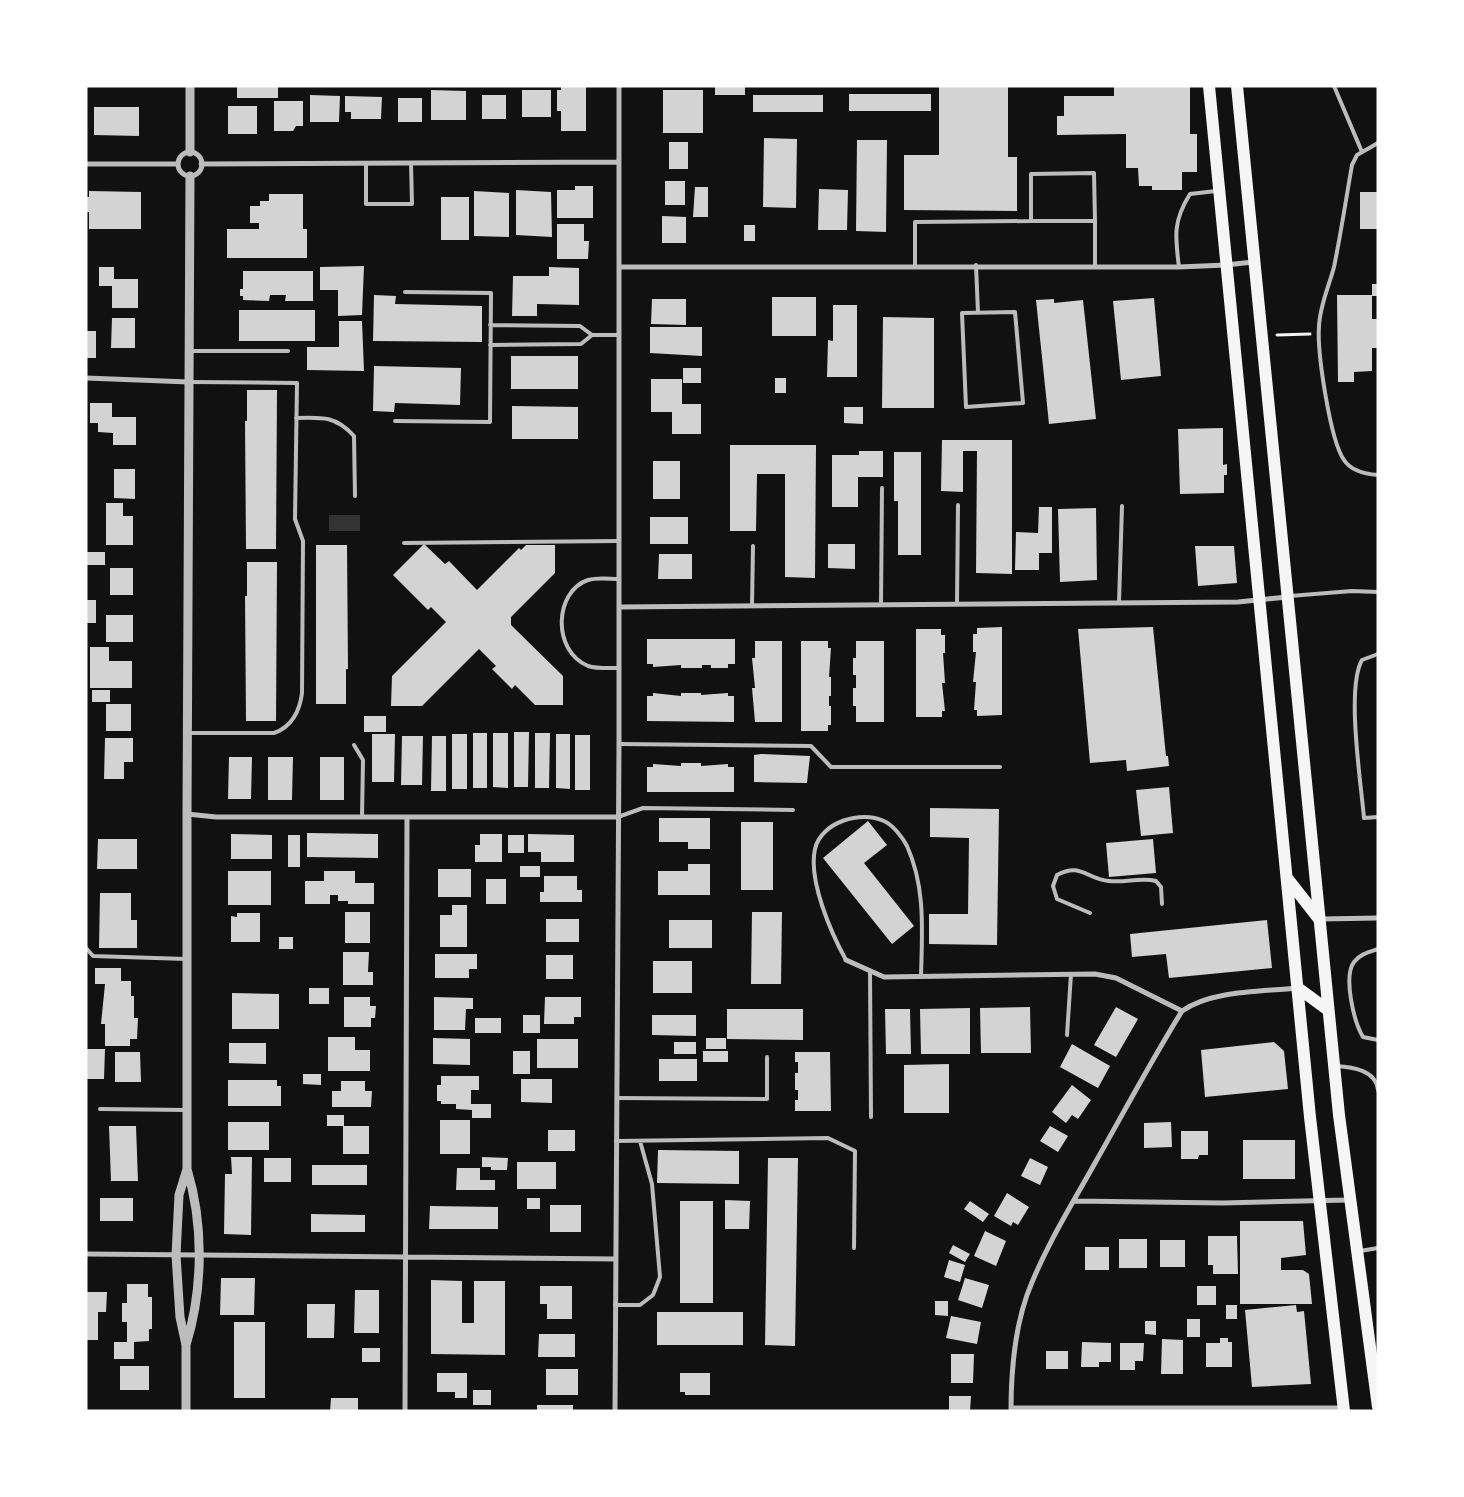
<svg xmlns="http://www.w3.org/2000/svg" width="1464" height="1497" font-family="'Sofia Sans Condensed',sans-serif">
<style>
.water{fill:#333}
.building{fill:#d3d3d3}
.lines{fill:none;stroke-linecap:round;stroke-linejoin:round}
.path{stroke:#f5f5f5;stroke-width:3}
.service{stroke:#bcbcbc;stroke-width:4}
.minor{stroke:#bcbcbc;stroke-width:5}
.tertiary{stroke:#bcbcbc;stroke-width:9}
.primary{stroke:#f5f5f5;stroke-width:12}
</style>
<rect width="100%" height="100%" fill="#111"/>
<path class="water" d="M329,515H360V531H329Z"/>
<path class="building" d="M237,86H278V98H237Z
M561,86H586V131H561V111H557V90H561Z
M715,86H745V95H715Z
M939,86H1008V157H1017V211L904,210V155H939Z
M1114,86H1190V134H1197V172H1182V190H1152V186H1139L1138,168H1126V134L1057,135V116H1064V96H1114Z
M431,90L466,91V120H431Z
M522,90H551V117H522Z
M663,90H703V133H663Z
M849,94H931V111H849Z
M310,95L340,96L339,122H310Z
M482,95H506V119H482Z
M753,95H823V112H753Z
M345,96L382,97L381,119H351V112H345Z
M398,98H422V122H398Z
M274,101H303V126H296L293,131H274Z
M228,106H257V134H228Z
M94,107H139V136L94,135Z
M764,138L797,139L796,208L763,207Z
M857,140H887L886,232L856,231Z
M669,142H688V169H669Z
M665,181H685V205H665Z
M575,186H593V218H557V190H575Z
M695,187H708V217H693Z
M819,189L848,190L847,230H818Z
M516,190L551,192L552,237L516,235Z
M89,191L141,192V229H89V212H86V197H89Z
M474,191L509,193V237L474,236Z
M1360,192H1378V229H1360Z
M269,194H303V229H307V258H227V229H259V223H250V206H260V201H269Z
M441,197H469V240H441Z
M662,216L686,217V243H662Z
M557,224H584V241H589L588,259H557Z
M744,225H755V241H744Z
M364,266L362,315L338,316V290H320V267Z
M99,267H114V279H138V308H112V286H99Z
M549,267L579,268V305L537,304V316H512L513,276H549Z
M243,271H313V301H285L286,295H270L269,301L243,300V296H240V289H243Z
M1372,284H1378V296H1372Z
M374,295L396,296L395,304L482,306V342L373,341Z
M1337,295H1372V319H1378V348H1372V371L1354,372V382H1338Z
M772,297H816V336H772Z
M1154,298L1161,376L1121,380L1113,301Z
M652,299H686V325L651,324Z
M1054,299V303L1083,300L1096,419L1049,424L1036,300Z
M833,305H857V377H827L828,340L833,341Z
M239,310H315V341H239Z
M883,317L934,318V408H882Z
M112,318H135V348H111Z
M339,321H362L364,371L307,370V347H339Z
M650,327H702V356L650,353Z
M86,331H96V358H86Z
M511,356H578V389H511Z
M374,366L461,368L460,405L395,403L394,412L373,411Z
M683,368H701V383H683Z
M775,378H786V393H775Z
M651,379H682V404H701V434H672V412H651Z
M247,390H277L276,549H246L245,421H247Z
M90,403H112V417H136V445H113V433L98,432V423H90Z
M512,406L578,407V439H512Z
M844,407H863V424L844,423Z
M1223,428V465L1227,464V475H1224V493L1180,494L1178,429Z
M942,440H1012V574L976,573L977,451H963V492L941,491Z
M730,445H816L815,578L785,577V474H757L756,531H730Z
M859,451H883V477H858V507H832V455H859Z
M894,452H921V555H898V501H894Z
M653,461H680V499H653Z
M114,469H135V499L114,498Z
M106,503H123V516H133V545H106Z
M1039,507H1052V553H1039V570H1015L1016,532L1038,533Z
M1096,508L1097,580L1060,582L1058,509Z
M650,517H688V544H650Z
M424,544L445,564L449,561L477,590L519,548L521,550L526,545H555V573L511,617V625L563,676V705H535L515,685L512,689L492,669L496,666L479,649L422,706H391L392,676L446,622L431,607L428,610L393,575Z
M828,544H855V569L828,568Z
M316,545H347L348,669H346V704H316Z
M1195,546H1234L1237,583L1198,586Z
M86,552H105V565H86Z
M659,554H692V579H658Z
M247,562H277L276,721H246L245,596H247Z
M110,568H133V595H110Z
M86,600H96V623H86Z
M106,615H133V642H106Z
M1002,627V715L977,716V710H974L976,682H973L976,652H973V634H977V628Z
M1153,627L1166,756H1168L1169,766L1127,771L1126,760L1090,763L1078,629Z
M916,629H941V635H945V653H943L945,683H942L945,711H942V717H916Z
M647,639H735V664H728V668H711V665H702V668H681V665L653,667V664H647Z
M755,641H782V722H755L752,688H755L752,658H755Z
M801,641H828V648H831L829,677H831V696H829V706H831V725H828V731H801Z
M856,641H884V722H856V706H853V688H856V675H853V658H856Z
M90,647H109V661H132V688H90Z
M92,690H110V702H92Z
M653,693L681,696V693H701V695L728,693V696H734V722L647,721V696H653Z
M106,704H131V731H106Z
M364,716H386V732H364Z
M514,732H529L528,787H514Z
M473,733H487V788H473Z
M493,733H508V788L493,787Z
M535,733H550L549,788H535Z
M372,734H395L394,782H372Z
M452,734H467V789H452Z
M556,734H570V789L556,788Z
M575,735H590V790H575Z
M402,736H423L422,785H401Z
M432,736H446V791H431Z
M105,738H133V762H124V779H104Z
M761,754L810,756L807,783L754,782V755Z
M229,757H252L251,799H228Z
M268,757H293L292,800H268Z
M320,757H344V800H320Z
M681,763H701V766L728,764V767H734V792H647V767H653V764L681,766Z
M1169,787L1173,833L1141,836L1136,790Z
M930,808L999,809L997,945L929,944V914H968L969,838L930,837Z
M659,818H710V849H688V842H659Z
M868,821L887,845L864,863L914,926L892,944L823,858Z
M741,822H773V890H741Z
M307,833L378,834V858L307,857Z
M231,834L272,835V859H231Z
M480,834H502V862H475V845H480Z
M528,834L574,835V862H541V852H528Z
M288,835H300V867H288Z
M508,835H524V853H508Z
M98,839H137V869H97Z
M1153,839L1156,873L1109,877L1106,843Z
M688,864H710V895H658V871H688Z
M520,866H540V877H520Z
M438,869H471V897H438Z
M228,871H271V905H228Z
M324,871H355V883H374V904H348V901H338V895H330V904H305V881H324Z
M544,876H577V890H582V902H540V892H544Z
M486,879H506V904H486Z
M100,893H131V920H137V948H99Z
M452,905H467V947H440V915H452Z
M345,912H370V943H345Z
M752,912H782L781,984H751Z
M237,913H260V942H231V916L237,917Z
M546,919H579V942H546Z
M669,920H712V948H669Z
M1267,920L1272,968L1169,978L1166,954L1132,957L1130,934Z
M279,937H293V949H279Z
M343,952H369L368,972H373V985H343Z
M435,954H477V969H469V978H435Z
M546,955H573V979H546Z
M653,961H692V993H653Z
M95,968H121V981H131V996H134V1018H138L137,1039H130V1046H105V1024H101L105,984H95Z
M309,988H329V1004H309Z
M232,993L279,994V1029H232Z
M344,997H370V1006H376L375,1018H371V1027H344Z
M434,997L473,998V1009H466L465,1030H434Z
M545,997H581V1017H574V1024H544Z
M1030,1007L1031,1053H981L980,1008Z
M1116,1007L1138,1019L1116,1057L1094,1045Z
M970,1008V1054H921L920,1009Z
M727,1009H803V1040L727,1039Z
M885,1009H910L911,1054H886Z
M523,1015H540V1033H523Z
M652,1015H696V1036L652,1035Z
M475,1018H501V1033H475Z
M328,1037H355V1050H370V1071H328Z
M433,1038L470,1039V1065L433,1064Z
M706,1038H726V1049H706Z
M537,1039H578V1068H537Z
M674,1042H696V1054H674Z
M1274,1042L1284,1051L1288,1089L1205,1097L1201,1050Z
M229,1043H266V1064L229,1063Z
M1072,1044L1110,1066L1098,1088L1060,1067Z
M86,1049H105L104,1079H86Z
M513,1051H530V1074H513Z
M703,1051H728V1062H703Z
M115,1052H140L141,1082H115Z
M795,1052H830L831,1111H795V1100H798V1090H795V1073H798V1062H795Z
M659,1059H697V1081H659Z
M949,1064V1113H904V1065Z
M303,1074H321V1085L303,1084Z
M441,1076H479V1090H471V1104H491V1118H472V1110L456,1109V1104H441V1101H437V1085H441Z
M521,1079H552V1103L521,1102Z
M228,1080H277V1086H281V1106H228Z
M341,1081H365V1091H372L371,1107H332V1091H341Z
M1072,1085L1091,1100L1078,1119L1072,1115L1066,1123L1052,1112Z
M327,1115H344V1126H369V1154H343V1126H327Z
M440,1120H470V1154H440Z
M228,1122H269V1150H228Z
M1171,1122L1172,1147L1144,1148V1123Z
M109,1126H136L138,1181H111Z
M1050,1126L1068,1136L1058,1152L1040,1141Z
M548,1130H575V1151H548Z
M1181,1131H1208V1155H1199L1198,1159H1181Z
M1243,1140H1295V1179H1243Z
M658,1150L739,1151V1184L657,1183Z
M231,1157H252L251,1235L224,1234L225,1174H232Z
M482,1157L508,1158L507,1170H491V1167H482Z
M264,1158H291V1182H264Z
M768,1158H798L795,1346L765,1345Z
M1030,1158L1048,1167L1040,1185L1021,1176Z
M517,1162H556V1189H517Z
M312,1165H367V1185H312Z
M457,1168H480V1180H495V1190H456Z
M1007,1193L1029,1207L1018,1225L1013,1222L1011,1226L994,1216Z
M100,1198H133V1221H100Z
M527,1198H540V1209H527Z
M725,1200L750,1201L749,1229H725Z
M680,1201H713V1303H680Z
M970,1201L989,1214L983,1222L964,1209Z
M550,1205H581V1232H550Z
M430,1206L498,1207V1229H429Z
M311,1214L365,1215V1232H311Z
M1240,1221H1303L1306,1255L1281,1258V1270H1303L1309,1274L1312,1304H1240Z
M985,1231L1006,1241L996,1266L974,1256Z
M1208,1236H1237L1238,1274H1213V1265H1208Z
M1119,1239H1147V1268H1119Z
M1160,1240H1185V1267H1160Z
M953,1245L970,1254L965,1262L949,1253Z
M1085,1247H1109V1270H1085Z
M949,1260L965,1265L960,1282L944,1277Z
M221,1278H255L254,1315H220Z
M965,1278L989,1285L982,1308L958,1300Z
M431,1280L462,1281V1323H474V1281H505V1355L431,1354Z
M127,1284H148V1297H152V1329H149V1341L134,1342V1359H114V1342H127V1322H122V1303H127Z
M540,1286H572V1319H547V1304H540Z
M1197,1286H1216V1305H1197Z
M355,1290H379V1333H354Z
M86,1292H107L106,1312H98V1340H86Z
M935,1301H948V1316L935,1315Z
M307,1304H335L334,1338H307Z
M1226,1305H1237V1319H1226Z
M1296,1305L1297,1312L1304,1311L1311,1384L1252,1387L1245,1310Z
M657,1312H743V1345H657Z
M951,1316L981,1322L977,1344L946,1338Z
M1187,1319H1200V1337H1187Z
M1145,1321H1156V1335L1145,1334Z
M234,1322H265V1398H234Z
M539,1334H575V1357H538Z
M1220,1338H1228V1342H1232V1367H1206V1343H1220Z
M1162,1339L1183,1340V1374H1161Z
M1082,1342L1111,1343V1362H1099V1367H1081Z
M1120,1343H1144L1143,1361H1135V1370H1120Z
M362,1348H380V1362H362Z
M1046,1351H1068V1369H1046Z
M951,1354H974L973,1383H951Z
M120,1366H149V1390H120Z
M546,1369H578V1395H546Z
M437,1373H467V1398H455V1392H437Z
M680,1373H710V1395H685V1392H680Z
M473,1390H491V1405H473Z
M949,1396H971L970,1411H949Z
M331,1398H358V1411H330Z
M537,1405H573V1411H537Z"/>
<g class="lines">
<path class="path" d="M1277,335L1310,334"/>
<path class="service" d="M1334,86L1362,152
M1378,143L1357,155L1352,165C1346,199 1341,233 1334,267C1329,286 1320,305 1319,326C1317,352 1330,440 1344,460C1351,471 1365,474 1378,475
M366,163V204H412L411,163
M1094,173L1095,221H1031V174Z
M1095,221V267
M976,265L978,313
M915,266V222L1031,221
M1179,267C1175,236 1173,221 1190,194L1216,191
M1015,312L1023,403L966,407L962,313Z
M490,325L580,326L592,335H619
M490,345L581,344L592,335
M189,351H288
M296,418C322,417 336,416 354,436L355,496
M395,421L490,422L491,293L405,292
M404,543L619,541
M1290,596L1352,591L1378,592
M1119,603L1122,506
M957,604L958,505
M881,605L882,488
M752,606L753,546
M1378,654L1362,660C1346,688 1361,783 1364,818L1378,817
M619,668C609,668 598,669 588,666C551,650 555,591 588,580C598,577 609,579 619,579
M188,733H274C292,727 300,710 302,693L303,541L295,519L297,383L189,382
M619,744L811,746L831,767H1000
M354,745L363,760L362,817
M618,817L643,808L793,810
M1090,913L1057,899L1053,886L1057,875C1081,862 1086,879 1109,881C1125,883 1141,877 1156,881L1161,887L1162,904
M86,948L93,956L186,959
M1378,949C1369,952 1360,954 1354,962C1343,977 1354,1022 1363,1037L1378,1040
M846,960C831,933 808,880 815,849C821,822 861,810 884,821C893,825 903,838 907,846C926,888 922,932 921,977
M870,971L871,1117
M1067,1035L1071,974
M1336,1066C1352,1067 1376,1070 1378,1090
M617,1098L767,1099V1057
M100,1109L187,1110
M616,1141L828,1138L855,1151L854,1248
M1360,1251L1378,1248
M615,1305H640L653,1295L660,1277L652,1184L640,1141"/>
<path class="minor" d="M178 164a12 12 0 1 1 24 0a12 12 0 1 1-24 0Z
M86,164H178
M201,164L619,162
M619,267H1179L1226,265L1253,262
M86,378L189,382
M619,607L1238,602L1287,597
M187,814L216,817H618
M1321,919L1378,918
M846,960L884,977L1095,974L1116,978L1182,1011
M1074,1201L1223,1203L1348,1200
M86,1254L616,1259
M1011,1408H1343
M405,1411L407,817
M615,1411L619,744V86
M1011,1411C1011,1372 1014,1332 1027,1295C1044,1249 1071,1206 1095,1163C1124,1112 1151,1061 1182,1011C1212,990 1261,992 1297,988"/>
<path class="tertiary" d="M190,86V152
M186,1345C203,1290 204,1225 187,1169V814L190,176
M186,1411V1345L180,1317L176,1255L179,1195L187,1169"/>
<path class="primary" d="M1209,86L1310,1117L1344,1411
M1237,86L1339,1115L1378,1407
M1287,878L1319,919
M1298,988L1328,1010"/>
</g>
<rect width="1464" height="1497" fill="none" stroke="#ffffff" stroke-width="175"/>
</svg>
